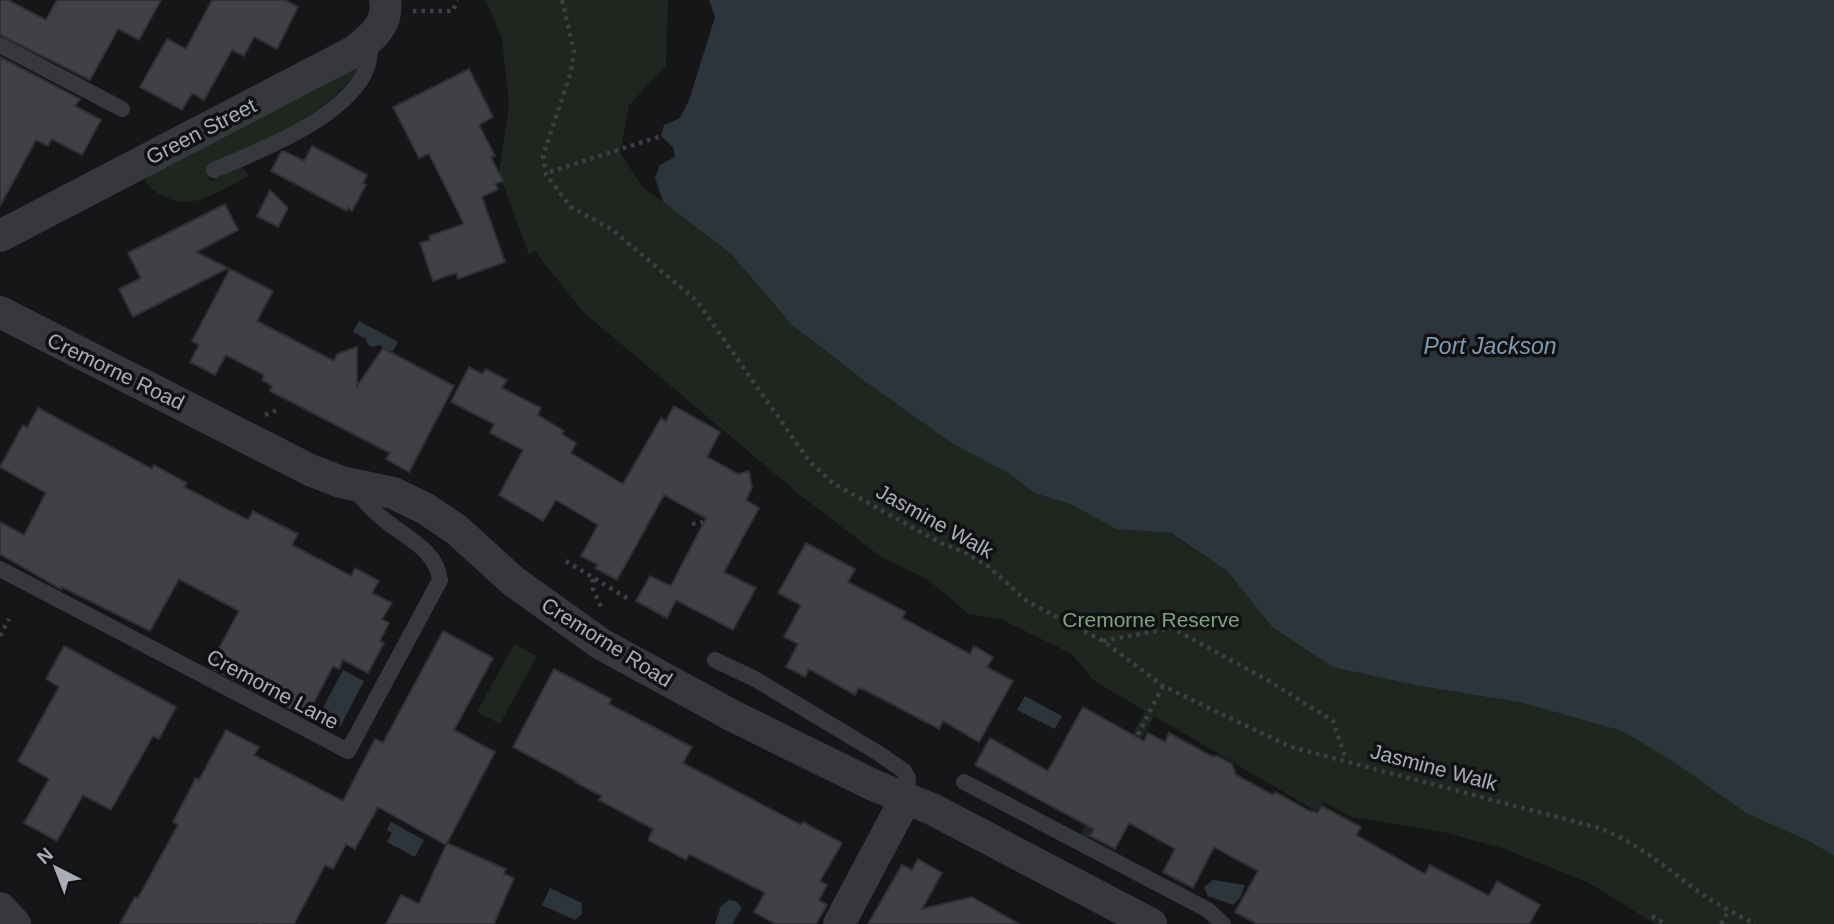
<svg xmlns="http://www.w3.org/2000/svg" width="1834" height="924" font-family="Helvetica,sans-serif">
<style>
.green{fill:#1e261f}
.water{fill:#2c353c}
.building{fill:#404145;stroke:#303034;stroke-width:2}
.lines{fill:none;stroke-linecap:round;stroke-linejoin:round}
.path{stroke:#3d3f44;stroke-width:4.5;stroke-dasharray:3.5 5;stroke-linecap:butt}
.lane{stroke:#37383d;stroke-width:16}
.street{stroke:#37383d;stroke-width:32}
.labels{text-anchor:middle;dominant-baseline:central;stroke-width:7;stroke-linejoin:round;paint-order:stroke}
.street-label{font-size:21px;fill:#a8adb8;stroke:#111113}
.park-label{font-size:21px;fill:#7fa381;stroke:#111113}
.water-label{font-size:23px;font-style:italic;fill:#7f9bb3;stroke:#111113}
</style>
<rect width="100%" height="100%" fill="#161618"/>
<path class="green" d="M486,0H668L666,66L629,105L620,153L642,186L731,254L792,325L866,382L953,444L1010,474L1034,493L1070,504L1116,529L1170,533L1227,571L1272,627L1420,686L1523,703L1622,731L1834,856V924H1655L1589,883L1505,849L1443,832L1352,817L1323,802L1316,811L1154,716L1088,838L1081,834L1145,711L1093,680L1072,654L1003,620L969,614L927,579L881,557L799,494L582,311L535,251L529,255L499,173L509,105L502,39Z
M363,64C324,118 264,141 206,169L210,181L241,166L249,176C211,195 182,220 145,182V175Z
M514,644L537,656L500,724L477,712Z"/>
<path class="water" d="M709,0H1834V856L1809,841L1746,813L1674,762L1622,731L1523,703L1420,686L1333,667L1272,627L1227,571L1171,533L1116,529L1070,504L1034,493L1010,474L953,444L866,382L792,325L731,254L663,202L655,178L660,165L675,157L673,147L661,136L664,125L680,118L689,100L715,17Z
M359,321L398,342L392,352L379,345L373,347L368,345L366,339L353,332Z
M343,670L364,681L340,727L319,715Z
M1025,696L1062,716L1055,729L1017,710Z
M391,822L424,840L415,857L387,842L392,833L387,830Z
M1213,880L1245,885L1240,898L1233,905L1208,896L1204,887Z
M550,888L582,903V914L575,920L542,905Z
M729,900L736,901L742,908L732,924H715L721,906Z"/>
<path class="building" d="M0,0H8L46,20L57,0H161L139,40L118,29L90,80L0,35Z
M212,0H285L298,7L277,49L254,37L244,56L232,50L204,100L192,93L182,110L140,87L167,39L186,49Z
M0,57L80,99L75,106L101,120L82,155L52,139L48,146L36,140L0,206Z
M469,69L493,117L479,125L495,156L491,157L503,181L495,184L498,189L482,197L505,262L458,279L456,273L433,281L420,243L430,240L429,236L464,224L429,154L419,158L393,107Z
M312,146L367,175L363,183L366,185L352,211L348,208L347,211L271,171L281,152L284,151L304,161Z
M270,190L288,208L278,227L257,216Z
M225,204L238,230L196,252L228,268L133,317L119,289L141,278L128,253Z
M230,269L273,291L257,321L334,361L337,354L357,347V386L383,348L454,386L409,472L386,459L390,453L270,391L272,386L262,380L264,375L226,355L215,375L190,362L199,345L192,341Z
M469,367L482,374L486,369L507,380L502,388L541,408L538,415L564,431L562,434L576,443L571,453L623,484L661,418L666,421L674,406L720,432L707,457L738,474L749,471L752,488L746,500L759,508L724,572L756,588L733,630L676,600L667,618L636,601L650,576L671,586L706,518L664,495L617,580L595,568L598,565L581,556L598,525L556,500L543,521L499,495L523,450L490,433L494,424L451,402Z
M38,408L152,469L154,465L187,483L184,487L248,520L253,511L298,534L292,545L351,576L355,568L379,581L372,593L392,603L382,619L389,623L380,641L384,643L368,673L343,660L339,669L333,666L306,717L209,667L239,611L179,579L150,631L62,587L61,589L0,554V522L24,535L46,493L0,467L23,425L27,428Z
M806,543L855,569L848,582L906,612L902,618L970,654L974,646L993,657L987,667L1013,681L979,742L943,721L939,729L865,690L858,688L855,695L809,669L805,677L786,667L798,644L784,637L801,605L778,593Z
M443,631L493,658L454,730L495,752L446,845L378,807L355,849L346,844L333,869L325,865L294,924H120L135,897L138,898L178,825L173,822L196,778L199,780L226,730L259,747L254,755L343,801L375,739L383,743Z
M64,646L176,707L159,739L153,736L111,810L83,795L57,841L24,823L49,779L18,761L59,687L46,679Z
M554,669L611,699L609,704L692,747L683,763L801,825L803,822L842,843L820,881L827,885L819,900L827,905L816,924H775L754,912L765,893L689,854L686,860L648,840L653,829L599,800L602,796L575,782L576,781L513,747Z
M1083,707L1144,741L1148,733L1165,742L1169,733L1213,757L1217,756L1232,764L1236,775L1273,795L1275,792L1311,812L1312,811L1317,813L1322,806L1361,827L1356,835L1425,874L1430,865L1489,896L1497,881L1540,905L1529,924H1257L1235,912L1258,871L1214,847L1193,888L1163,872L1175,849L1129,823L1115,849L1090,836L1094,829L975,765L990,738L1048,771Z
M447,843L506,869L504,874L514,878L494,924H386L401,895L419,904Z
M918,859L942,873L922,909L972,897L1019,924H868L902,865L912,870Z"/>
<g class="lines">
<path class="path" d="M562,0L574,52L571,72L543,156L546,175L571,207L611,229L696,300L809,461L834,484L941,543L964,552L989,567L1028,602L1103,641L1163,686L1291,747L1599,828C1639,843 1668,870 1702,894C1718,905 1737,915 1755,924
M413,11H453L457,0
M550,172L661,136
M265,415L277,410
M519,480L529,461
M692,524L703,522
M566,561L630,600
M593,579V589L601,607
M0,636L9,619
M1103,641L1172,628L1269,681L1333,721L1346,760
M1091,825L1163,686
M1652,916L1665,924
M259,924L274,896
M1721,924L1729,910"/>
<path class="lane" d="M0,45L122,109
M214,170C260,151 331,123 360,81C369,68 370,54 372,39
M0,569L348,751L440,580C436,548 402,536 381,517C371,509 363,499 354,489
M715,660L755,679L878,753L904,771L908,778L906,798
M964,782L1208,910L1223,924"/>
<path class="street" d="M0,236L355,51C372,37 389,24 385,0
M0,312L310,470L341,482L393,493L426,509L457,530L513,581L601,644L733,716L873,785L932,809L1151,924
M0,908L15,924
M839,924L906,798"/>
</g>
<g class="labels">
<g class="street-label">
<text transform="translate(201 131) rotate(-27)">Green Street</text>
<text transform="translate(116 371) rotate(26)">Cremorne Road</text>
<text transform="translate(935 521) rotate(29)">Jasmine Walk</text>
<text transform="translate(607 642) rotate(32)">Cremorne Road</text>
<text transform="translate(273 689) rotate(28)">Cremorne Lane</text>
<text transform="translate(1434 767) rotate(15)">Jasmine Walk</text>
</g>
<g class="park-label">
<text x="1151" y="619">Cremorne Reserve</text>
</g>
<g class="water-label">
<text x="1490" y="346">Port Jackson</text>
</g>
</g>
<g transform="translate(56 868) rotate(318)" stroke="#111113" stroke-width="5" paint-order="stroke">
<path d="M0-5L12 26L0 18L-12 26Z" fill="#a8adb8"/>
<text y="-10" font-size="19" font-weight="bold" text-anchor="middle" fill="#a8adb8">N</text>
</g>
</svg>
